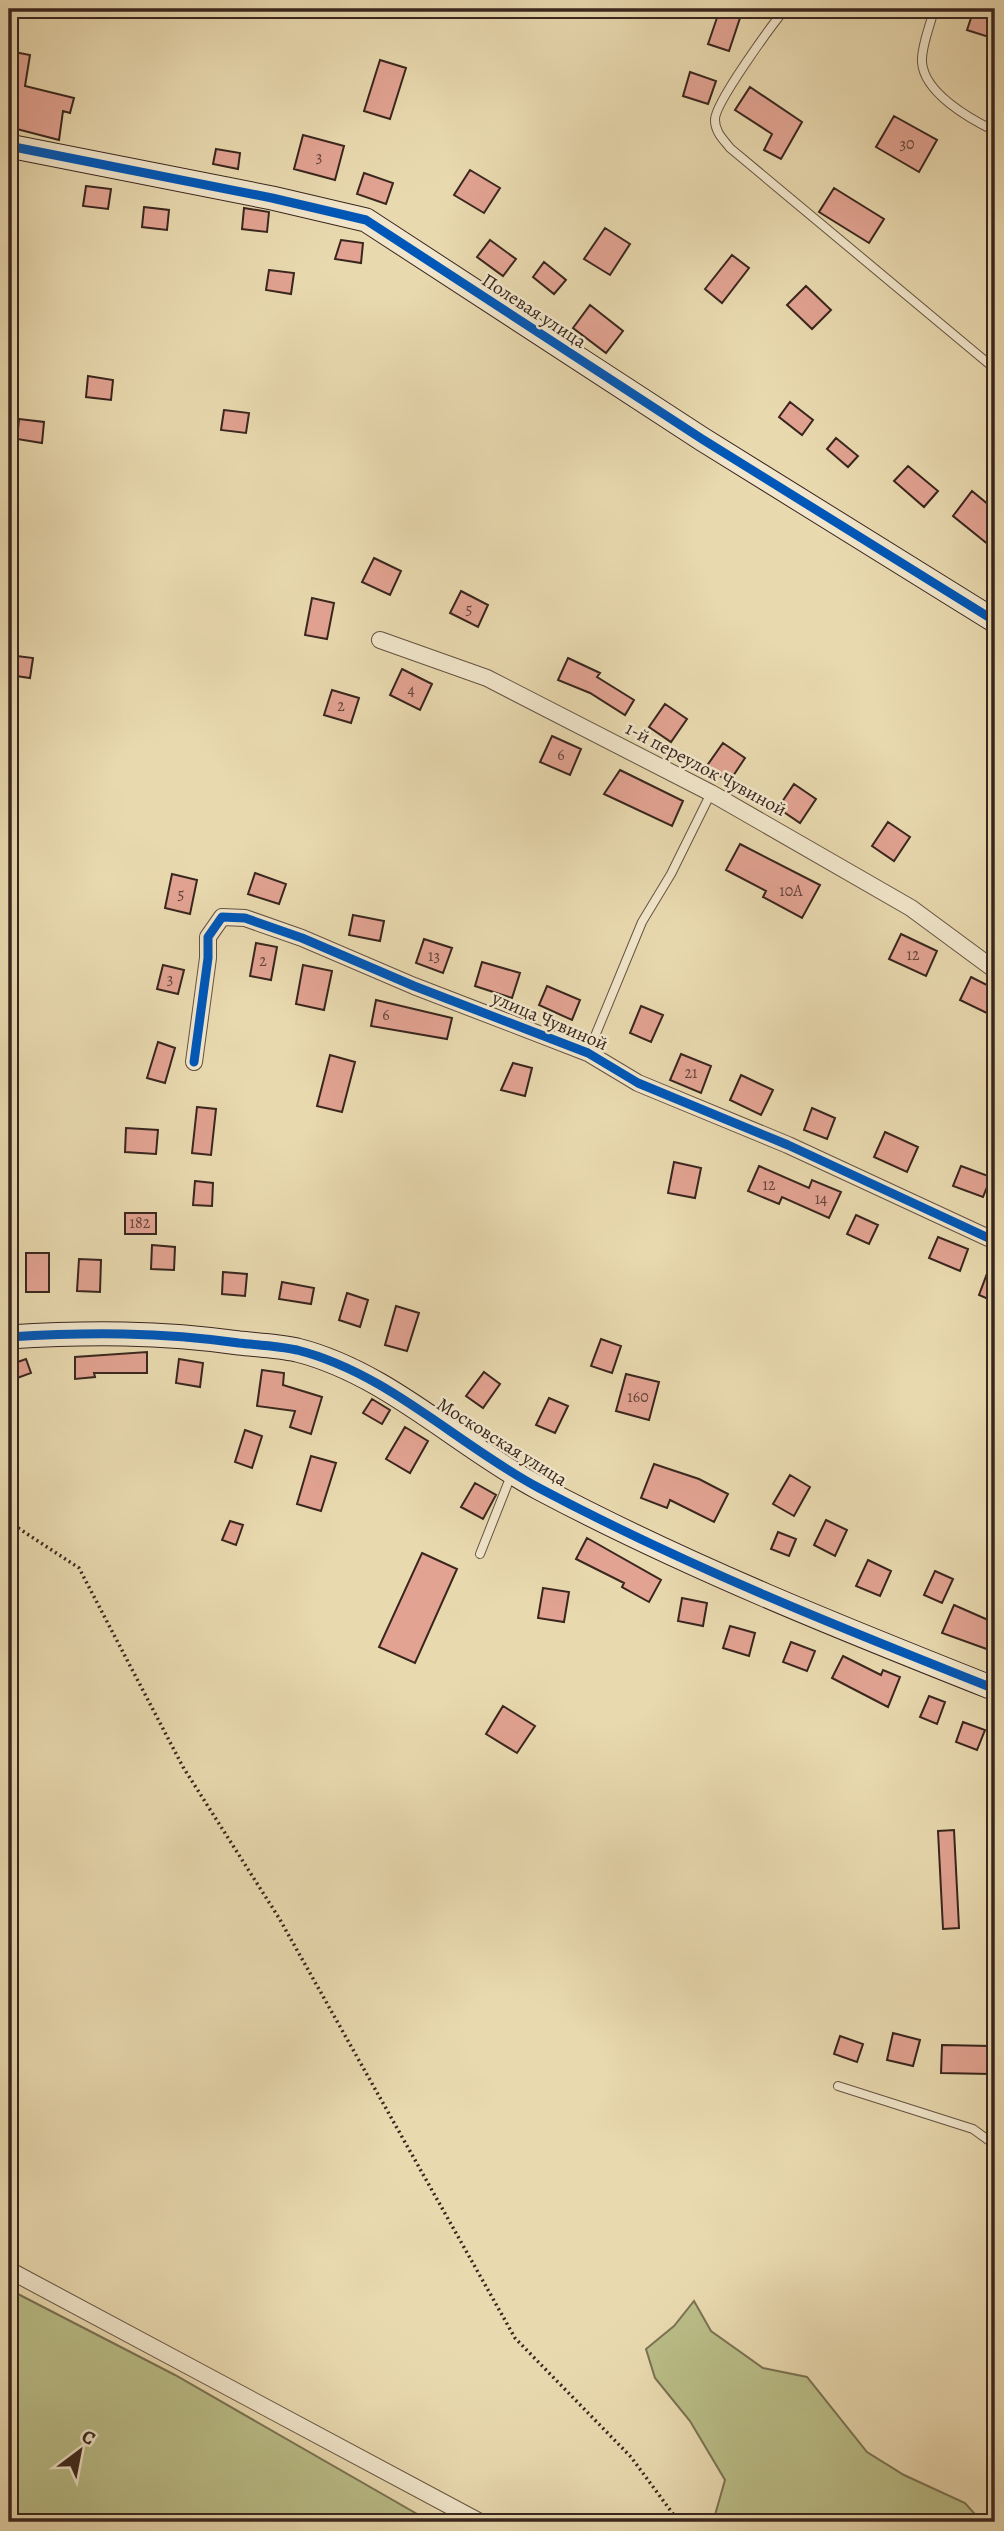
<svg xmlns="http://www.w3.org/2000/svg" width="1004" height="2531" font-family="Alegreya,serif">
<style>
.green{fill:#babe88;stroke:#7a7253;stroke-width:2}
.building{fill:#e2a392;stroke:#39261e;stroke-width:2}
.lines{fill:none;stroke-linecap:round;stroke-linejoin:round}
.lane-casing{stroke:#655342;stroke-width:10}
.street-casing{stroke:#655342;stroke-width:18}
.secondary-casing{stroke:#39261e;stroke-width:25}
.path{stroke:#39261e;stroke-width:3.5;stroke-dasharray:2 3.5;stroke-linecap:butt}
.lane{stroke:#f1e6cb;stroke-width:8}
.street{stroke:#f1e6cb;stroke-width:16}
.secondary{stroke:#f1e6cb;stroke-width:23}
.cycleway-casing{stroke:#f1e6cb;stroke-width:13}
.cycleway{stroke:#0057b8;stroke-width:9}
.labels{text-anchor:middle;dominant-baseline:central;stroke-width:5;stroke-linejoin:round;paint-order:stroke}
.number-label{font-size:16px;fill:#63453b}
.street-label{font-size:19px;fill:#39261e;stroke:#f1e6cb}
</style>
<rect width="100%" height="100%" fill="#e9d9af"/>
<filter id="stains"><feTurbulence type="fractalNoise" baseFrequency=".00286" numOctaves="4"/><feColorMatrix values="0 0 0 0 .2 0 0 0 0 .09 0 0 0 0 .02 0 0 0 .5 -.17"/></filter>
<radialGradient id="worn" r=".72"><stop offset=".6" stop-color="#630" stop-opacity="0"/><stop offset="1" stop-color="#630" stop-opacity=".3"/></radialGradient>
<path class="green" d="M16,2293L175,2375L431,2522H9V2320Z
M694,2301L711,2331L763,2368L807,2377L867,2452L904,2475L965,2503L982,2522H713L725,2480L690,2421L655,2378L646,2349L674,2326Z"/>
<path class="building" d="M720,9L742,12L729,51L708,44Z
M974,9H995V39L967,30Z
M9,51L30,55L25,86L74,98L70,113L63,111L59,140L9,127Z
M380,60L406,68L390,119L364,111Z
M690,72L716,81L708,104L683,96Z
M750,87L802,122L781,159L764,150L772,134L735,110Z
M894,116L937,140L919,172L876,147Z
M303,135L344,146L335,180L294,169Z
M216,149L240,153L238,169L213,164Z
M470,170L500,188L484,213L454,195Z
M364,173L393,183L386,204L357,194Z
M86,186L111,189L108,209L83,206Z
M834,188L884,219L869,243L819,212Z
M144,207L169,210L167,230L142,227Z
M244,208L269,212L267,232L242,229Z
M605,228L630,244L610,275L584,259Z
M341,240L363,243L361,263L335,259Z
M490,240L516,259L503,276L477,257Z
M732,255L749,268L722,303L705,289Z
M544,262L566,280L554,294L533,277Z
M269,270L294,273L291,294L266,290Z
M806,286L831,310L812,329L787,305Z
M590,305L623,331L606,353L573,328Z
M88,376L113,380L111,400L86,397Z
M790,402L813,420L802,435L779,417Z
M224,410L249,413L246,433L221,430Z
M19,419L44,422L42,443L17,439Z
M836,438L858,456L848,467L827,449Z
M908,466L938,491L924,507L894,481Z
M972,491L995,510V550L953,516Z
M374,558L401,571L390,595L362,582Z
M461,591L488,605L478,627L450,613Z
M312,598L334,603L327,639L305,635Z
M9,655L33,658L30,678L9,675Z
M568,658L600,673L597,677L634,700L625,715L590,693L558,680Z
M402,669L432,684L420,710L390,695Z
M332,690L359,698L351,723L324,715Z
M665,704L687,719L671,742L649,727Z
M552,736L581,749L570,775L540,762Z
M723,743L745,758L729,782L706,767Z
M620,770L683,801L672,826L604,794Z
M794,784L816,799L800,823L778,808Z
M888,822L910,837L894,861L872,846Z
M740,844L820,885L802,918L763,897L766,891L726,870Z
M255,873L286,884L279,904L248,894Z
M172,874L197,880L190,914L165,908Z
M353,915L384,921L380,941L349,935Z
M901,934L937,951L926,976L889,959Z
M424,939L452,948L443,973L416,963Z
M256,943L277,947L271,980L250,976Z
M482,962L520,973L512,998L475,986Z
M163,965L184,970L178,994L157,989Z
M303,965L332,971L324,1010L296,1004Z
M971,977L995,989V1017L960,1000Z
M547,986L580,1000L572,1020L539,1005Z
M376,1000L452,1018L447,1039L371,1026Z
M641,1006L663,1015L651,1042L630,1033Z
M158,1042L175,1048L165,1083L147,1078Z
M681,1054L711,1066L701,1093L670,1080Z
M330,1055L355,1062L342,1112L317,1106Z
M513,1063L532,1068L525,1096L501,1090Z
M741,1075L773,1090L761,1115L730,1100Z
M197,1107L216,1109L211,1155L192,1153Z
M812,1108L835,1118L827,1139L804,1130Z
M126,1128L158,1130L156,1154L125,1152Z
M885,1132L918,1147L907,1172L874,1157Z
M674,1162L701,1168L695,1198L668,1193Z
M759,1166L809,1188L812,1180L841,1192L829,1218L782,1197L779,1204L748,1191Z
M961,1166L991,1177L983,1197L953,1186Z
M195,1181L213,1183L212,1206L193,1205Z
M125,1213H156V1234H125Z
M856,1215L878,1225L869,1244L847,1234Z
M938,1237L968,1249L960,1271L929,1258Z
M152,1245L175,1247L174,1270L151,1269Z
M26,1253H49V1292H26Z
M994,1255H995V1302L979,1295Z
M79,1259L101,1260L100,1292L77,1291Z
M223,1272L247,1274L245,1296L222,1294Z
M282,1282L314,1288L311,1304L279,1299Z
M347,1293L368,1300L360,1327L339,1320Z
M396,1306L419,1313L407,1351L385,1345Z
M601,1339L621,1346L612,1373L591,1366Z
M147,1352V1373H94L95,1377L75,1379V1357Z
M26,1359L31,1373L9,1381V1365Z
M179,1359L203,1363L200,1387L176,1383Z
M262,1370L284,1373L283,1385L322,1397L311,1434L290,1427L295,1411L257,1406Z
M484,1372L500,1384L483,1408L466,1396Z
M626,1374L659,1382L649,1420L616,1411Z
M549,1398L568,1406L555,1433L536,1425Z
M372,1399L390,1410L382,1424L363,1413Z
M405,1427L428,1441L410,1473L386,1459Z
M245,1430L262,1436L252,1468L235,1462Z
M311,1456L336,1463L321,1511L297,1504Z
M654,1464L699,1479L728,1494L714,1522L670,1500L667,1508L641,1498Z
M790,1475L810,1487L794,1516L773,1504Z
M475,1483L496,1495L483,1519L461,1507Z
M826,1520L847,1530L835,1556L814,1545Z
M230,1521L243,1525L236,1545L222,1540Z
M778,1532L796,1539L789,1556L771,1549Z
M587,1538L661,1580L649,1602L622,1587L624,1583L576,1559Z
M422,1553L457,1569L415,1663L379,1647Z
M868,1560L891,1571L880,1596L856,1586Z
M935,1571L953,1579L942,1603L924,1595Z
M543,1588L569,1592L564,1622L538,1618Z
M682,1598L707,1603L703,1626L678,1621Z
M954,1605L995,1623V1652L942,1633Z
M730,1626L755,1633L749,1656L723,1648Z
M791,1642L815,1651L807,1671L783,1662Z
M843,1656L881,1675L883,1670L900,1677L888,1707L832,1678Z
M929,1696L945,1702L937,1724L920,1717Z
M503,1706L535,1726L517,1753L486,1734Z
M963,1722L985,1730L977,1750L956,1742Z
M954,1830L959,1928L943,1929L938,1831Z
M893,2033L920,2040L913,2066L887,2060Z
M840,2036L863,2044L857,2062L834,2054Z
M942,2045L990,2046V2074L941,2073Z"/>
<g class="lines">
<defs>
<path id="lane" d="M785,9C772,25 714,104 715,120C715,132 723,139 730,148L995,369
M934,9C931,24 921,46 922,62C924,93 970,119 995,131
M588,1053L642,922L671,874L711,793
M480,1554L512,1473
M838,2086L973,2129L995,2145"/>
<path id="street" d="M380,640L487,678L711,793L911,908L995,970
M194,1062L208,958V937L222,917L245,918L302,938L414,986L588,1053L638,1083L788,1145L995,1241
M9,2270L480,2522"/>
<path id="secondary" d="M9,146L272,198L366,220L702,439L995,621
M9,1337C88,1332 160,1332 239,1343C258,1345 279,1346 297,1350C388,1373 458,1445 539,1488C686,1566 841,1628 995,1689"/>
</defs>
<use href="#lane" class="lane-casing"/>
<use href="#street" class="street-casing"/>
<use href="#secondary" class="secondary-casing"/>
<path class="path" d="M9,1522L79,1568L183,1767L279,1918L515,2338L631,2457L679,2522"/>
<use href="#lane" class="lane"/>
<use href="#street" class="street"/>
<use href="#secondary" class="secondary"/>
<defs>
<path id="cycleway" d="M9,146L272,198L366,220L702,439L995,621
M194,1062L208,958V937L222,917L245,918L302,938L414,986L588,1053L638,1083L788,1145L995,1241
M9,1337C88,1332 160,1332 239,1343C258,1345 279,1346 297,1350C388,1373 458,1445 539,1488C686,1566 841,1628 995,1689"/>
</defs>
<use href="#cycleway" class="cycleway-casing"/>
<use href="#cycleway" class="cycleway"/>
</g>
<g class="labels">
<g class="number-label">
<text x="907" y="144">30</text>
<text x="319" y="157">3</text>
<text x="469" y="609">5</text>
<text x="411" y="690">4</text>
<text x="341" y="706">2</text>
<text x="561" y="755">6</text>
<text x="791" y="891">10А</text>
<text x="181" y="894">5</text>
<text x="913" y="955">12</text>
<text x="434" y="956">13</text>
<text x="263" y="961">2</text>
<text x="170" y="979">3</text>
<text x="386" y="1015">6</text>
<text x="691" y="1073">21</text>
<text x="769" y="1185">12</text>
<text x="821" y="1199">14</text>
<text x="140" y="1223">182</text>
<text x="638" y="1397">160</text>
</g>
<g class="street-label">
<text transform="translate(534 311) rotate(33)">Полевая улица</text>
<text transform="translate(706 769) rotate(28)">1-й переулок Чувиной</text>
<text transform="translate(550 1021) rotate(23)">улица Чувиной</text>
<text transform="translate(502 1442) rotate(32)">Московская улица</text>
</g>
</g>
<rect width="1004" height="2531" fill="none" stroke="#e9d9af" stroke-width="35"/>
<rect x="10" y="10" width="983" height="2510" fill="none" stroke="#39261e" stroke-width="3.5"/>
<rect x="18" y="18" width="969" height="2496" fill="none" stroke="#39261e" stroke-width="2"/>
<g transform="translate(80 2451) rotate(32)" stroke="#f1e6cb" stroke-width="5" paint-order="stroke">
<path d="M0-5L12 26L0 18L-12 26Z" fill="#39261e"/>
<text y="-10" font-size="19" font-weight="bold" text-anchor="middle" fill="#39261e">С</text>
</g>
<rect width="100%" height="100%" filter="url(#stains)"/>
<rect width="100%" height="100%" fill="url(#worn)"/>
</svg>
